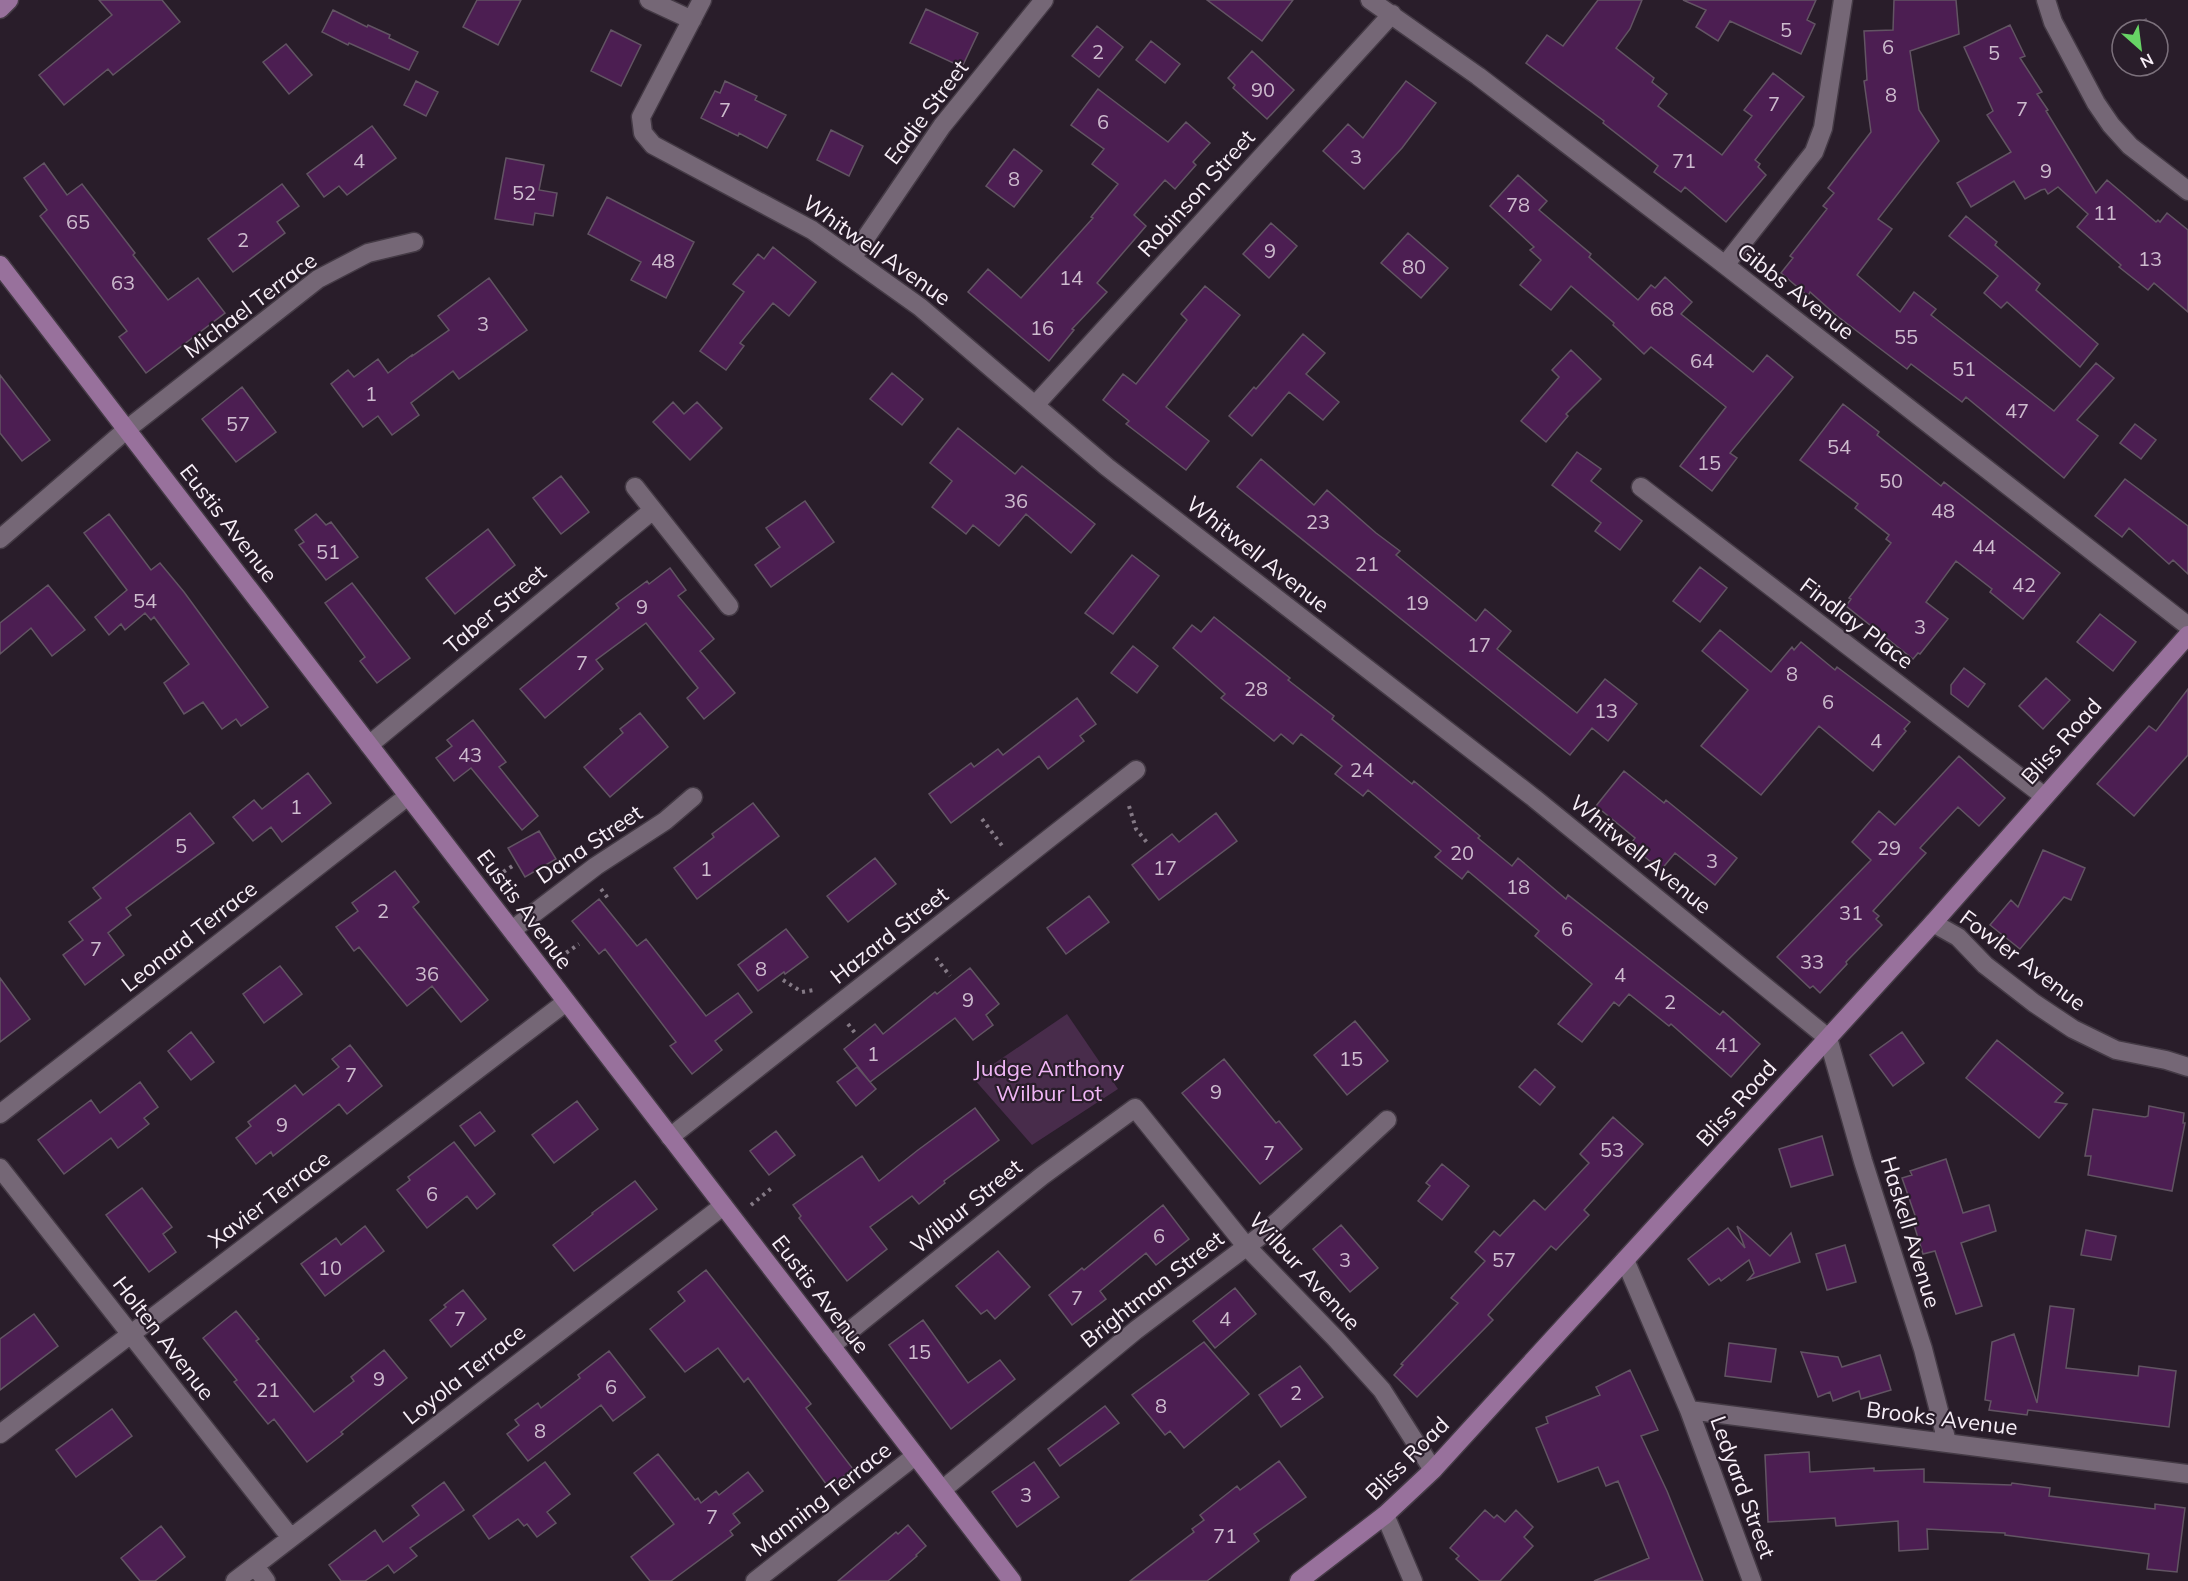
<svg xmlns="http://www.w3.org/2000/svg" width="2188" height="1581" font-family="Mulish,sans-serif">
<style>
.green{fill:#482c4b}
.building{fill:#4c1e52;stroke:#625463;stroke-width:1.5}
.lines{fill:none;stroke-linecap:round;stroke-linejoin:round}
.street-casing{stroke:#443a45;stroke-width:21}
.secondary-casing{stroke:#443a45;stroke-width:21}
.path{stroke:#847985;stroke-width:4;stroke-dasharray:3 4.5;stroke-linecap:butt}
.street{stroke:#756776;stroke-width:18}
.secondary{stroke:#98719c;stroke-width:18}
.labels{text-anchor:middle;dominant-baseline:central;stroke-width:4.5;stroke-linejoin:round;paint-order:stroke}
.number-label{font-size:20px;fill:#cdbbce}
.street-label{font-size:22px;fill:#f8eff8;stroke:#291d2a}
.park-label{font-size:22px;fill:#f0b6f6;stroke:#291d2a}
</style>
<rect width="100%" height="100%" fill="#291d2a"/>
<path class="green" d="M1067,1014L1118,1089L1032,1145L973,1078Z"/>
<path class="building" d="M99,0H162L180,22L113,75L108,69L64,105L39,75L112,15Z
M477,0H521L498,45L463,27Z
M1207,0H1293L1262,41Z
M1598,0H1642L1630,29L1616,48L1654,78L1652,82L1667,94L1658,106L1722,155L1752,116L1744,110L1773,73L1804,97L1755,160L1760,164L1758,167L1766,175L1726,222L1685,187L1681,192L1654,172L1658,166L1603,123L1604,121L1526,63L1547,35L1563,46Z
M1683,0H1816L1807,20L1815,24L1801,54L1730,21L1718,41L1696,27L1706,10Z
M1894,0H1956L1959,34L1910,51L1919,110L1939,141L1878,219L1892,229L1857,275L1900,312L1914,292L1936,309L1931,315L2054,411L2096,363L2114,378L2077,420L2098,436L2064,478L1966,397L1962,402L1911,364L1907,369L1837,316L1810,292L1808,296L1781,273L1793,258L1790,256L1827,209L1823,206L1834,193L1828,188L1871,132L1864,81L1867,80L1864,31L1893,30Z
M926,9L978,33L962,67L910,43Z
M333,10L367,27L368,25L390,35L389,38L418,52L409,70L349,43L348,45L322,32Z
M2146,19L2152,30H2128Z
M2010,25L2025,56L2020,58L2042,92L2037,94L2048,110L2046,111L2096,193L2107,180L2156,222L2158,220L2160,222L2167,213L2188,230V312L2154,283L2148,290L2119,267L2121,265L2077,227L2088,214L2058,187L2048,194L2045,189L2041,190L2025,199L2014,181L1971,207L1957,183L2011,152L1987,115L1993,111L1964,47Z
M1097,26L1123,47L1099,77L1072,56Z
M611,30L641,45L621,86L591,71Z
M1151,41L1180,64L1165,83L1136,60Z
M286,44L312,75L289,94L263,62Z
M1252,51L1294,90L1267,119L1233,88L1235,85L1228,78Z
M416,81L438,92L426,116L404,105Z
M725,81L757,96L755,100L786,115L767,148L739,133L738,136L701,118L715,91L720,93Z
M1406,81L1436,103L1402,148L1364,189L1323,151L1348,124L1363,138Z
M1098,89L1168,142L1186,122L1210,143L1193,162L1196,165L1175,189L1165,180L1134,215L1146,226L1097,283L1107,292L1072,329L1074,330L1049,361L968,292L988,269L1021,298L1093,218L1091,217L1118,184L1092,164L1104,149L1071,125Z
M372,126L396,158L347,195L339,186L324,197L307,174Z
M831,130L863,146L849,176L817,160Z
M1014,149L1042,171L1014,207L986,186Z
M506,158L544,165L539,190L557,193L553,216L535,213L533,225L495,219Z
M44,163L67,195L82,184L135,253L133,255L168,300L198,278L225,313L146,373L119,337L127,331L40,216L47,210L24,178Z
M1518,175L1547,201L1539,210L1591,254L1589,257L1638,300L1651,285L1655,288L1665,277L1692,302L1681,314L1753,372L1767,355L1793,377L1730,453L1737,458L1712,491L1680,466L1726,407L1651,347L1644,354L1613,325L1614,323L1571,286L1551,310L1520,285L1541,260L1530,250L1534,247L1490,206Z
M282,184L299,206L277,222L285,233L233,272L208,239Z
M607,197L694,242L666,298L631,280L641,262L588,234Z
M1966,216L1997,242L1995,245L2040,284L2036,290L2098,344L2080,367L2007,302L2001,308L1984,293L1998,276L1949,236Z
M1271,223L1297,246L1269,278L1243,254Z
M1408,233L1448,268L1421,298L1381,263Z
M773,247L816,282L789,316L773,303L740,343L744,346L726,370L700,351L744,292L733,284L758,254L764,259Z
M489,278L527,330L459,379L453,371L411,403L419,415L392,435L378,416L363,427L331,384L348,370L354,377L378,359L388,373L412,355V356L449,330L438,316Z
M1205,286L1240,315L1166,407L1209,441L1186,470L1126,424L1129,421L1103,400L1123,374L1136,384L1187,320L1181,314Z
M1303,334L1325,353L1306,374L1339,402L1323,420L1289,392L1252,436L1229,416L1254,387L1256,389Z
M1571,350L1601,379L1566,414L1568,416L1546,442L1521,421L1559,377L1552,370Z
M892,373L923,399L902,425L870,399Z
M0,375L50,440L22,461L0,433Z
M242,387L276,432L236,462L202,419Z
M673,402L684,414L697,402L722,428L690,460L653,422Z
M1843,404L1879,432L1877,435L1941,486L1944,482L2060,573L2023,619L1990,592L1992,589L1956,561L1926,602L1948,619L1920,654L1918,653L1913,659L1846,606L1851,599L1849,598L1891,543L1886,539L1889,535L1855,508L1858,504L1800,460Z
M2135,424L2156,440L2141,459L2120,443Z
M958,428L1015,474L1022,466L1095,524L1071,553L1026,514L999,546L973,525L966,534L932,507L952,481L930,463Z
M1577,452L1601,469L1591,481L1642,521L1620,550L1595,531L1601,523L1552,485Z
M1261,459L1314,505L1327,490L1376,533L1400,551L1396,555L1476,621L1485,609L1511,631L1497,649L1577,713L1605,679L1637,704L1608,741L1592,728L1570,755L1237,487Z
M561,476L589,512L561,534L533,498Z
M2125,479L2188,526V574L2173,560L2169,564L2129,528L2122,537L2095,516Z
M805,501L834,542L771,587L755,565L780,547L766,528Z
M109,514L151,570L160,563L184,592L268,707L241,726L236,719L222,729L203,702L184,714L164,683L189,664L154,617L151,620L145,613L125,630L121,624L109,635L95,617L127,590L84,533Z
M316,514L326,525L331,522L358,557L326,580L299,545L304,542L295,530Z
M488,529L515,565L455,614L426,578Z
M1132,555L1159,576L1113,634L1085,613Z
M1700,567L1727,588L1700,622L1673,601Z
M670,568L686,590L678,596L714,639L700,651L735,693L704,719L687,698L698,688L646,623L596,660L603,669L545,718L520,689L619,608L616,604L647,581L649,584Z
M352,583L410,658L377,683L360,661L365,657L325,603Z
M48,585L85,630L52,656L31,628L0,654V623Z
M2100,614L2136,642L2113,671L2077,642Z
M1214,617L1290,678L1288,680L1334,716L1332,719L1412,784L1414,781L1480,836L1478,838L1512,866L1518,858L1566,899L1568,895L1720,1015L1723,1011L1760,1044L1731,1077L1671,1024L1669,1026L1629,994L1619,1006L1614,1002L1582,1042L1558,1024L1592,984L1535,936L1539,931L1468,871L1462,879L1435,857L1441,851L1368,790L1363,796L1335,774L1342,766L1301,734L1293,744L1281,734L1274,741L1221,698L1225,694L1173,648L1192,625L1201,632Z
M1720,630L1771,672L1792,647L1794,650L1801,642L1835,670L1837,667L1910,722L1904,729L1906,731L1873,771L1819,726L1761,795L1701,746L1748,690L1702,651Z
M1133,646L1158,666L1137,693L1111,673Z
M1964,668L1985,684L1968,707L1951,694V685Z
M2046,678L2070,700L2043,729L2019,706Z
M2188,689V755L2134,816L2097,784L2149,726L2156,731Z
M1077,698L1096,724L1080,736L1084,741L1048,769L1039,756L951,823L929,794L971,763L974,767L998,749L1003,755Z
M640,713L668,747L610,797L584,767L623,733L620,729Z
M473,720L506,762L499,767L538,816L522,830L471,768L454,781L436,758L452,746L447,740Z
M1959,756L2005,798L1979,826L1958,807L1920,848L1926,853L1873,911L1879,916L1876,919L1882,925L1846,962L1847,964L1820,993L1813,986L1810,988L1777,957L1871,860L1852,842L1879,811L1895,825Z
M1624,771L1664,803L1666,800L1737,858L1715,885L1675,853L1661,870L1630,845L1635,838L1596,806Z
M308,773L331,803L282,842L271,827L253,841L233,817L254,800L262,809Z
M753,803L779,836L697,899L674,868L714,837L712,834Z
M190,813L214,843L126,908L131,915L108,933L124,955L85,985L63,955L83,940L69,922L101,898L93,888Z
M1216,813L1237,841L1159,900L1132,865L1172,834L1179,842Z
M539,831L556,859L525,877L508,848Z
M2043,850L2085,868L2071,900L2064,897L2020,949L1990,925L2011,900L2018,907Z
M875,858L896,884L848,922L827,896Z
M395,871L419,902L413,907L488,1000L461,1022L432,986L407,1006L359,947L354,951L336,927L358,911L352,903Z
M1089,896L1109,922L1066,954L1047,928Z
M599,899L637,946L646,939L706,1016L738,993L752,1012L715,1041L722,1050L692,1074L670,1046L676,1042L605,949L599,954L572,921Z
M786,929L808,957L785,974L784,972L758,991L738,965Z
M280,966L302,994L264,1023L243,994Z
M970,968L999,1004L986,1015L993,1025L973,1040L955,1018L870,1082L844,1049L875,1024L883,1034L935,992L937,994Z
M0,978L30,1019L0,1042Z
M1355,1021L1388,1061L1347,1095L1314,1055Z
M191,1032L214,1062L191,1080L168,1051Z
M1902,1032L1924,1063L1893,1086L1870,1055Z
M1997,1040L2063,1093L2055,1102L2067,1104L2039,1138L1966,1078Z
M350,1045L382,1086L347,1114L339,1104L273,1156L271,1152L256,1164L236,1138L251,1126L248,1122L295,1085L303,1095L339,1067L332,1059Z
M1224,1059L1276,1123L1279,1121L1302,1149L1260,1184L1182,1093Z
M857,1067L876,1089L856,1106L837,1082Z
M1535,1069L1555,1087L1540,1105L1519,1087Z
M140,1082L158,1107L144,1118L149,1124L118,1148L111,1138L64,1174L38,1140L91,1100L100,1113Z
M577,1101L598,1129L554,1163L532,1135Z
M2149,1106L2184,1113L2183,1123H2185L2172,1191L2088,1175L2091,1156H2085L2093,1109L2145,1117L2148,1116Z
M975,1108L999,1140L944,1181L945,1183L919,1204L912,1196L870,1227L887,1249L847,1281L799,1218L801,1216L793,1205L862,1156L879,1181L918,1150Z
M480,1112L495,1131L475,1146L460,1126Z
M1613,1117L1643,1144L1584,1210L1589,1215L1556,1250L1551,1246L1488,1315L1493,1320L1417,1397L1394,1375L1403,1365L1401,1364L1458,1303L1451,1298L1485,1261L1475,1252L1494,1231L1500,1236L1534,1200L1545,1210L1589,1163L1580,1154Z
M776,1131L795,1155L769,1175L750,1151Z
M1822,1136L1833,1175L1791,1187L1779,1149Z
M454,1142L495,1194L477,1209L467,1196L427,1228L397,1190L410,1180L408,1177Z
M1946,1159L1963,1213L1989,1205L1996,1231L1961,1243L1982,1306L1956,1314L1935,1251L1923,1254L1914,1225L1918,1224L1902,1178L1912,1175L1910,1171Z
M1442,1164L1469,1186L1442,1220L1418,1201L1430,1186L1426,1183Z
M635,1181L657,1209L574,1271L553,1245L593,1214L592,1213Z
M142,1188L172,1227L163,1234L176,1252L149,1272L106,1215Z
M1163,1205L1189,1239L1156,1265L1146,1253L1100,1291L1106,1299L1072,1325L1049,1295L1082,1268L1084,1270Z
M1341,1225L1378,1268L1350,1292L1313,1249Z
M365,1226L384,1251L325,1296L301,1264L336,1238L341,1245Z
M1737,1226L1770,1256L1791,1233L1800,1262L1748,1280L1754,1273L1749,1260L1721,1281L1719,1278L1709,1285L1688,1259L1728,1228L1745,1248Z
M2086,1230L2116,1236L2111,1260L2081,1255Z
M1845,1245L1856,1282L1827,1290L1816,1254Z
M998,1251L1030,1287L995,1319L987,1310L981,1314L956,1286Z
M706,1270L811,1404L806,1408L853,1469L829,1488L748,1378L744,1382L718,1348L685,1372L650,1329L685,1301L678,1292Z
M1235,1288L1256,1314L1215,1348L1193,1321Z
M463,1290L486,1319L451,1347L430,1320L446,1307L444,1305Z
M2050,1306L2074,1309L2066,1368L2138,1376L2139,1366L2176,1371L2169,1427L2028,1410L2027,1415L1989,1410L1991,1401L1985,1400L1992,1342L2014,1334L2037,1403Z
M236,1311L259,1339L256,1341L314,1412L354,1381L351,1377L384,1350L407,1378L341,1432L343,1434L307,1462L274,1419L268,1424L234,1382L237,1380L203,1338Z
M34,1314L58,1346L0,1390V1339Z
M923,1320L968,1383L1000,1360L1015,1379L951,1429L889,1345Z
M1204,1342L1249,1394L1184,1448L1170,1431L1165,1435L1132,1395Z
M1729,1343L1776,1349L1771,1382L1725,1376Z
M609,1351L645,1397L613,1421L601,1405L528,1461L507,1434L519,1425L515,1420L538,1403L541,1408L580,1378L578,1375Z
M1801,1352L1838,1357L1842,1367L1880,1355L1891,1390L1861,1399L1859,1391L1833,1401L1830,1392L1818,1397Z
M1300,1366L1323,1397L1281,1427L1259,1395Z
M1630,1370L1658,1430L1641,1436L1667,1491L1703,1581H1594L1649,1558L1618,1481L1606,1486L1598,1467L1558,1482L1536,1428L1548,1423L1546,1417L1600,1395L1596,1387Z
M1105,1406L1119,1423L1060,1466L1048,1449Z
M112,1409L132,1436L76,1477L56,1450Z
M1809,1452L1810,1472L1874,1468V1471L1924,1469V1482L2011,1485L2012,1483L2050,1488L2049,1496L2155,1509V1504L2185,1508L2177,1572L2147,1569L2149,1554L2005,1535V1533L1927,1529L1928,1549L1899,1551L1898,1521L1836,1526L1835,1518L1768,1522L1765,1455Z
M658,1454L695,1500L698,1498L701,1503L716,1491L719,1495L748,1472L763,1491L733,1514L740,1523L730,1531L733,1535L671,1581H650L631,1557L674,1524L634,1473Z
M1279,1461L1306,1497L1254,1534L1259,1541L1207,1581H1130L1194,1532L1192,1529L1204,1520L1200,1515L1237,1486L1240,1490Z
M545,1462L570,1494L547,1512L556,1523L537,1537L527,1524L524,1526L518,1519L489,1539L473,1516Z
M1034,1462L1059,1497L1017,1527L992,1492Z
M444,1482L464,1510L410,1548L417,1556L394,1573L388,1565L365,1581H341L329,1565L375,1530L383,1542L419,1515L412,1506Z
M1485,1510L1494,1518L1497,1515L1505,1522L1516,1510L1533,1527L1524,1537L1533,1546L1500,1581H1480L1456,1559L1459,1556L1450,1548Z
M908,1525L926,1546L916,1555L917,1556L888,1581H838L896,1532L898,1534Z
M161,1526L185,1557L155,1581H140L121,1558Z"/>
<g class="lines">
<defs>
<path id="street" d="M649,0L692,20
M702,0L641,117L643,133L653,145L812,230L920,307L1107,467L1534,798L1828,1038L1863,1161L1923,1349L1947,1442
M1370,0L1478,76L1725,265L2188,626
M2046,0L2053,22L2096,103L2111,125L2130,146L2188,191
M852,258L942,126L1044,0
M1725,265L1814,152L1823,128L1843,0
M1036,404L1392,14
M635,487L729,606
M1641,487L2044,796
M0,539L126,430L318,279L368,253L414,242
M369,745L653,510
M1933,923L1958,937L1985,965L2034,1003L2073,1029L2116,1050L2166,1060L2188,1067
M512,930L596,866L665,821L693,797
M0,1114L408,796
M670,1137L1136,770
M0,1168L291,1538
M1625,1260L1689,1410L1752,1581
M831,1346L1042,1176L1135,1108L1246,1246L1335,1338L1382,1390L1433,1470
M1689,1410L2188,1474
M0,1434L566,1002
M942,1490L1136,1330L1267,1231L1387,1120
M1385,1515L1413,1581
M255,1566L266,1581
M235,1581L723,1206
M755,1581L915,1456"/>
<path id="secondary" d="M0,9L9,0
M0,265L1012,1581
M1299,1581L1385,1515L1433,1470L1933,923L2188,635"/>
</defs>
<use href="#street" class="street-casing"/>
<use href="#secondary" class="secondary-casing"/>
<path class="path" d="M1129,806L1136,829L1149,845
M982,819L1003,847
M497,876L514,865
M601,889L610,901
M560,957L579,944
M936,958L950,976
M783,980L802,992L814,990
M848,1024L855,1033
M751,1205L773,1187"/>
<use href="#street" class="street"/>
<use href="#secondary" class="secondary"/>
</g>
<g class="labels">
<g class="number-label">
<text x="1786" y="29">5</text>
<text x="1888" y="46">6</text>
<text x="1098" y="51">2</text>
<text x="1994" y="52">5</text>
<text x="1263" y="89">90</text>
<text x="1891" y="94">8</text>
<text x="1774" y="103">7</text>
<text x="2022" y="108">7</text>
<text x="725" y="109">7</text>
<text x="1103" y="121">6</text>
<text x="1356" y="156">3</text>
<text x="359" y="160">4</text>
<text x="1684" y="160">71</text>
<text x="2046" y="170">9</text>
<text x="1014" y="178">8</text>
<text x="524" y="192">52</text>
<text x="1518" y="204">78</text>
<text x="2105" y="212">11</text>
<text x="78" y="221">65</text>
<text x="243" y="239">2</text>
<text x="1270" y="250">9</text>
<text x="2150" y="258">13</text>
<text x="663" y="260">48</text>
<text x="1414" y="266">80</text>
<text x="1071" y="277">14</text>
<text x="123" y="282">63</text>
<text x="1662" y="308">68</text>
<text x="483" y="323">3</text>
<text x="1042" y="327">16</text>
<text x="1906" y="336">55</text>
<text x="1702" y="360">64</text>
<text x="1964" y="368">51</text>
<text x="371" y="393">1</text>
<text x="2017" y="410">47</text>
<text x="238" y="423">57</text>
<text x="1839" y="446">54</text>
<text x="1709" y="462">15</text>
<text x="1891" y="480">50</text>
<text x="1016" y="500">36</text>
<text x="1943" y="510">48</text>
<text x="1318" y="521">23</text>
<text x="1984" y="546">44</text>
<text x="328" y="551">51</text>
<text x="1367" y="563">21</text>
<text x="2024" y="584">42</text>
<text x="145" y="600">54</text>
<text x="1417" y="602">19</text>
<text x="642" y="606">9</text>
<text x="1920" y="626">3</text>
<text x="1479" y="644">17</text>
<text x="582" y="662">7</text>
<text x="1792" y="673">8</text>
<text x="1256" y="688">28</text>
<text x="1828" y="701">6</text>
<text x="1606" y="710">13</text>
<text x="1876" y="740">4</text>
<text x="470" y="754">43</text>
<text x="1362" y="769">24</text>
<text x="296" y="806">1</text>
<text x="181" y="845">5</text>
<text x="1889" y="847">29</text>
<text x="1462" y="852">20</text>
<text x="1712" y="860">3</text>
<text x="1165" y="867">17</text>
<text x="706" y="868">1</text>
<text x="1518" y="886">18</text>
<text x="383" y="910">2</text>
<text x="1851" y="912">31</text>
<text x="1567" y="928">6</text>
<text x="96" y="948">7</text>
<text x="1812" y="961">33</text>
<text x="761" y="968">8</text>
<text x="427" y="973">36</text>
<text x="1620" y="974">4</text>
<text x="968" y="999">9</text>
<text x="1670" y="1001">2</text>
<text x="1727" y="1044">41</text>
<text x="873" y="1053">1</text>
<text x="1351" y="1058">15</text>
<text x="351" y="1074">7</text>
<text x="1216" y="1091">9</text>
<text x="282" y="1124">9</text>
<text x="1612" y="1149">53</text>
<text x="1269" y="1152">7</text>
<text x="432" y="1193">6</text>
<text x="1159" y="1235">6</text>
<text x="1345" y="1259">3</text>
<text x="1504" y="1259">57</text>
<text x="330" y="1267">10</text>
<text x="1077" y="1297">7</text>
<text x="460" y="1318">7</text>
<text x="1225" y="1318">4</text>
<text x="919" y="1351">15</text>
<text x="379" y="1378">9</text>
<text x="611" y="1386">6</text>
<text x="268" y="1389">21</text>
<text x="1296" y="1392">2</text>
<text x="1161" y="1405">8</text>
<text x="540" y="1430">8</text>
<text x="1026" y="1494">3</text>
<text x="712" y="1516">7</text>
<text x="1225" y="1535">71</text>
</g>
<g class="street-label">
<text transform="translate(926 112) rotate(-53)">Eadie Street</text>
<text transform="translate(1196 193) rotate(-48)">Robinson Street</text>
<text transform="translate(877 250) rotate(35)">Whitwell Avenue</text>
<text transform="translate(1796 291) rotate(38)">Gibbs Avenue</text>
<text transform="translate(250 305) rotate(-37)">Michael Terrace</text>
<text transform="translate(229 523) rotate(52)">Eustis Avenue</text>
<text transform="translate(1258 554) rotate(38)">Whitwell Avenue</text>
<text transform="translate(495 609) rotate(-40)">Taber Street</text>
<text transform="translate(1857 623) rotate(37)">Findlay Place</text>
<text transform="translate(2061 741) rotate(-48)">Bliss Road</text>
<text transform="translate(589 844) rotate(-34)">Dana Street</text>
<text transform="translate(1641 854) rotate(39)">Whitwell Avenue</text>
<text transform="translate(525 909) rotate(53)">Eustis Avenue</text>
<text transform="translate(889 935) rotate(-38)">Hazard Street</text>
<text transform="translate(189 936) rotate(-38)">Leonard Terrace</text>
<text transform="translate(2023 960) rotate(37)">Fowler Avenue</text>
<text transform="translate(1736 1103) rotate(-48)">Bliss Road</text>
<text transform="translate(269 1199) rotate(-37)">Xavier Terrace</text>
<text transform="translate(966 1206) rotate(-39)">Wilbur Street</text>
<text transform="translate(1911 1232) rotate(73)">Haskell Avenue</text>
<text transform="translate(1305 1271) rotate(47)">Wilbur Avenue</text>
<text transform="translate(1152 1289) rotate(-38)">Brightman Street</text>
<text transform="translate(821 1294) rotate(52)">Eustis Avenue</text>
<text transform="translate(164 1338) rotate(52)">Holten Avenue</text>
<text transform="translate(464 1374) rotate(-38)">Loyola Terrace</text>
<text transform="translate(1942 1418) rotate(7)">Brooks Avenue</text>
<text transform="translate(1407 1458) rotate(-45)">Bliss Road</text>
<text transform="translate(1743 1487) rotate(70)">Ledyard Street</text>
<text transform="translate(821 1499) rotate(-38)">Manning Terrace</text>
</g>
<g class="park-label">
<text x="1049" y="1068">Judge Anthony<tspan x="1049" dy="25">Wilbur Lot</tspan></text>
</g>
</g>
<g transform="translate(2140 48) rotate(152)"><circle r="28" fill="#291d2a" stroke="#7c717c" stroke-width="1.5"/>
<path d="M0-4.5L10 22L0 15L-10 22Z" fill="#67d465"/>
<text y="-9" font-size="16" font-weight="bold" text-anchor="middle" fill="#f8eff8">N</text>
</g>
</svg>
